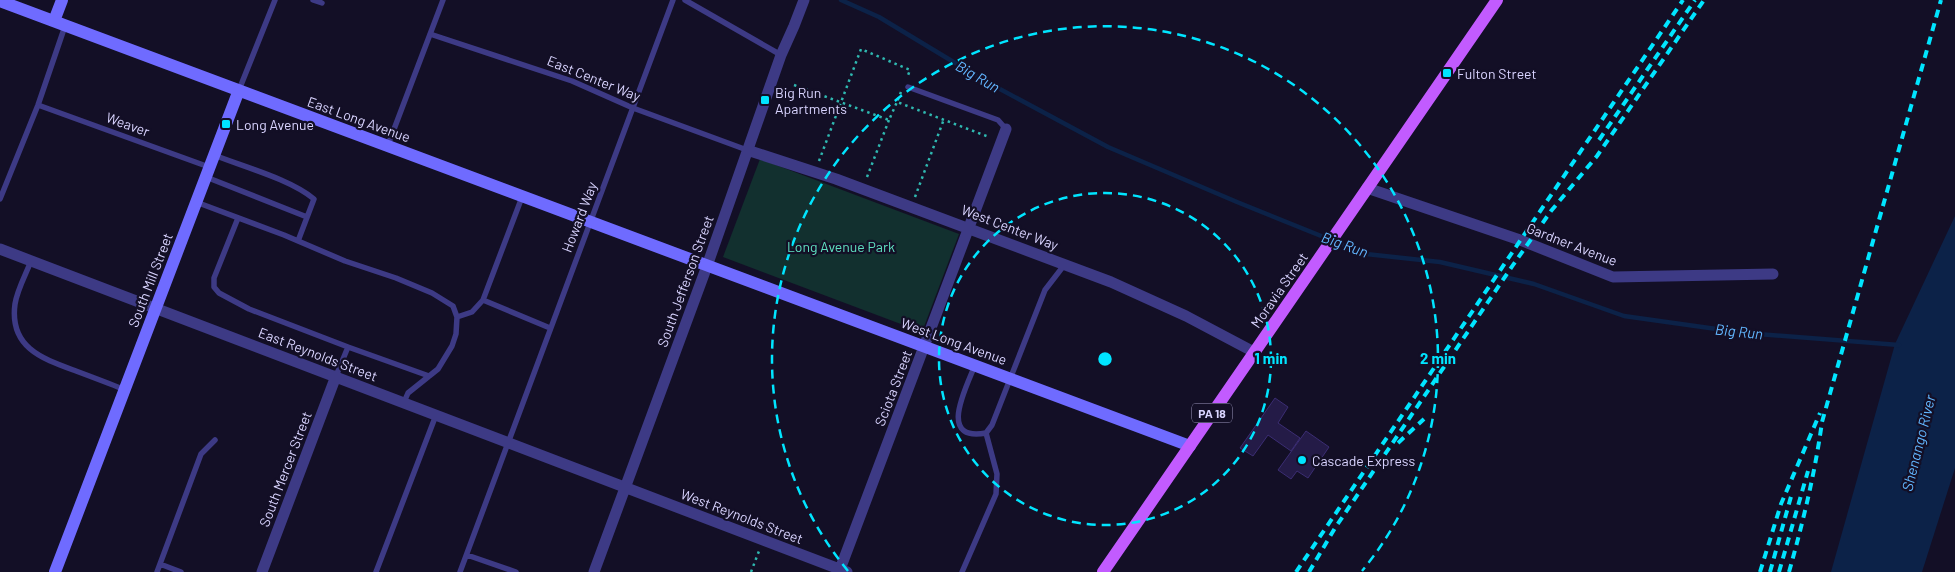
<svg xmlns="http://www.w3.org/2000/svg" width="1955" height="572" font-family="Barlow,sans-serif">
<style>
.green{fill:#12302f}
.water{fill:#0c2248}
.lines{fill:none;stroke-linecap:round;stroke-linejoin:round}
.stream{stroke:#0c2248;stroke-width:4.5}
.building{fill:#241b47;stroke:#3b2d73}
.path{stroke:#2fb8b0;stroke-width:2.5;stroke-dasharray:2.5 4;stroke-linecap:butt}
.lane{stroke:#3d3a85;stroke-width:5.5}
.street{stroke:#3d3a85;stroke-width:11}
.secondary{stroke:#6f6bff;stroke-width:12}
.primary{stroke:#c25bff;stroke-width:12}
.rail{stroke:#00e5ff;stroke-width:4;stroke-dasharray:8 6;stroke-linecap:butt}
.ring{fill:none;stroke:#00e5ff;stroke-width:2.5;stroke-dasharray:9 6}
.poi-dot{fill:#00e5ff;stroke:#130f26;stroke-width:2}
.labels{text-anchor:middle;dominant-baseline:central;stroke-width:4.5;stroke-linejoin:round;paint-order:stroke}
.shield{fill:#130f26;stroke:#9e99be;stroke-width:1}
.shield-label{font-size:12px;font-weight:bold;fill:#d9d4ff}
.poi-label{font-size:14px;fill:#d9d4ff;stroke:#130f26;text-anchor:start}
.street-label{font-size:14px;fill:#d9d4ff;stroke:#130f26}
.park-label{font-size:14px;fill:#5fe0c0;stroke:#130f26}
.water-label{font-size:15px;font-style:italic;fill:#62b6ff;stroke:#130f26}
.centre{fill:#00e5ff;stroke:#130f26;stroke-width:2.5}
.ring-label{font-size:15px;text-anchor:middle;font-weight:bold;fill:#00e5ff;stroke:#130f26;stroke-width:4.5;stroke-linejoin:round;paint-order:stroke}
</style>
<rect width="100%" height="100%" fill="#130f26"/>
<path class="green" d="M760,159L959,234L922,332L723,257Z"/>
<path class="water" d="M1955,216V468L1922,572H1831L1895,344Z"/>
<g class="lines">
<path class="stream" d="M841,0L879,17L985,81L1108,147L1237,202L1366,254L1440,262L1534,284L1624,316L1745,333L1899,345"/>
</g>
<path class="building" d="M1275,398L1288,407L1278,423L1300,438L1291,451L1268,435L1253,456L1240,448Z
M1306,431L1329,447L1308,478L1297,471L1291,479L1278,470Z"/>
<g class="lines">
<path class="path" d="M794,85L889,120L897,102
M901,92L897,102L989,137
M819,161L861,49L910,70L907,78
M867,177L889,120
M915,197L944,119
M751,572L759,551"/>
<path class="lane" d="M313,0L322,3
M685,0L781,55
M430,34L572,81L633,108L747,150
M908,87L998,120L1006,129
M239,90L275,0
M38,105L209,167
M388,145L443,0
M214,155C244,167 290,179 314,199L298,241
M206,177L307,217
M0,199L38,105L65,26
M196,202L284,235L345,261L396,278L432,293L453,306L457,317L456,334L452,346L438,369L408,393L404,402
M238,218L214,278V287L219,293L249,309L348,347
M31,261C26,274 17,290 15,304C9,348 43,359 76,371C92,377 108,383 123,389
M483,300L550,328
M457,317L472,312L483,300L522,197
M975,365C966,388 937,442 986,433L992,425L1045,290L1065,264
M336,376L348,347L429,376
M467,555L516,572
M160,564L181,572
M157,572L201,454L215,440
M376,572L436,415
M460,572L673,0
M962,572L996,494L997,474L986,433"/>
<path class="street" d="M747,150L836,179L1111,282L1186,316L1254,352
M1367,188L1520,240L1613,277L1773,274
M0,249L847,572
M262,572L336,376
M594,572L707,266L781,55L794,26L804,0
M839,572L1006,129"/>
<path class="secondary" d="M0,1L1190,446
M54,21L62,0
M55,572L239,90"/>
<path class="primary" d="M1103,572L1497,0"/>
<path class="rail" d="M1599,140L1695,0
M1398,443L1424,419
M1296,572L1683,0
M1309,572L1335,528L1513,265L1551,211L1597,156L1704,0
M1760,572L1781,504L1820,413
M1770,572L1792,493
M1779,572L1808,471
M1789,572C1803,522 1815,473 1822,422L1941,0"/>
</g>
<g class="ring">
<circle cx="1105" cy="359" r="166"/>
<path d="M848 571A333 333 0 1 1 1362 571"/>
</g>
<g class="poi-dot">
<rect x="1442" y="68" width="10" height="10" rx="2.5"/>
<rect x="760" y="95" width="10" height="10" rx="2.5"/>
<rect x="221" y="119" width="10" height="10" rx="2.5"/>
<circle cx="1302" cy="460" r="5"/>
</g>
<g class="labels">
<rect class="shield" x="1192" y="403.5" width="40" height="19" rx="4"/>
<g class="shield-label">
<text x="1212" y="413">PA 18</text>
</g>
<g class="poi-label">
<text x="1457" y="73">Fulton Street</text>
<text x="775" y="92">Big Run<tspan x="775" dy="16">Apartments</tspan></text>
<text x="236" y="124">Long Avenue</text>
<text x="1312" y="460">Cascade Express</text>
</g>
<g class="street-label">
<text transform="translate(594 78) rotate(22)">East Center Way</text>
<text transform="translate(359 119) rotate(20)">East Long Avenue</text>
<text transform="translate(128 124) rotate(20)">Weaver</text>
<text transform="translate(579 217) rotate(-69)">Howard Way</text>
<text transform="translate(1010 227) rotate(21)">West Center Way</text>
<text transform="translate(1572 244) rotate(21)">Gardner Avenue</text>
<text transform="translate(150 280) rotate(-69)">South Mill Street</text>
<text transform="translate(685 281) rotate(-70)">South Jefferson Street</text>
<text transform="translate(1279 290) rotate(-55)">Moravia Street</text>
<text transform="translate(954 341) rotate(20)">West Long Avenue</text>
<text transform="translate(318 354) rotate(21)">East Reynolds Street</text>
<text transform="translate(893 388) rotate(-69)">Sciota Street</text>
<text transform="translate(285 469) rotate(-69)">South Mercer Street</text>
<text transform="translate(742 516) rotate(21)">West Reynolds Street</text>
</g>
<g class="park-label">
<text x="841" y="246">Long Avenue Park</text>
</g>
<g class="water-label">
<text transform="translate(978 76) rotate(30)">Big Run</text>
<text transform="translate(1345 244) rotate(20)">Big Run</text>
<text transform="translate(1739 331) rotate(6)">Big Run</text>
<text transform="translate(1918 443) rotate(-76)">Shenango River</text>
</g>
</g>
<circle cx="1105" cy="359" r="8" class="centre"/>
<g class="ring-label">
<text x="1271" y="364">1 min</text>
<text x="1438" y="364">2 min</text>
</g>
</svg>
